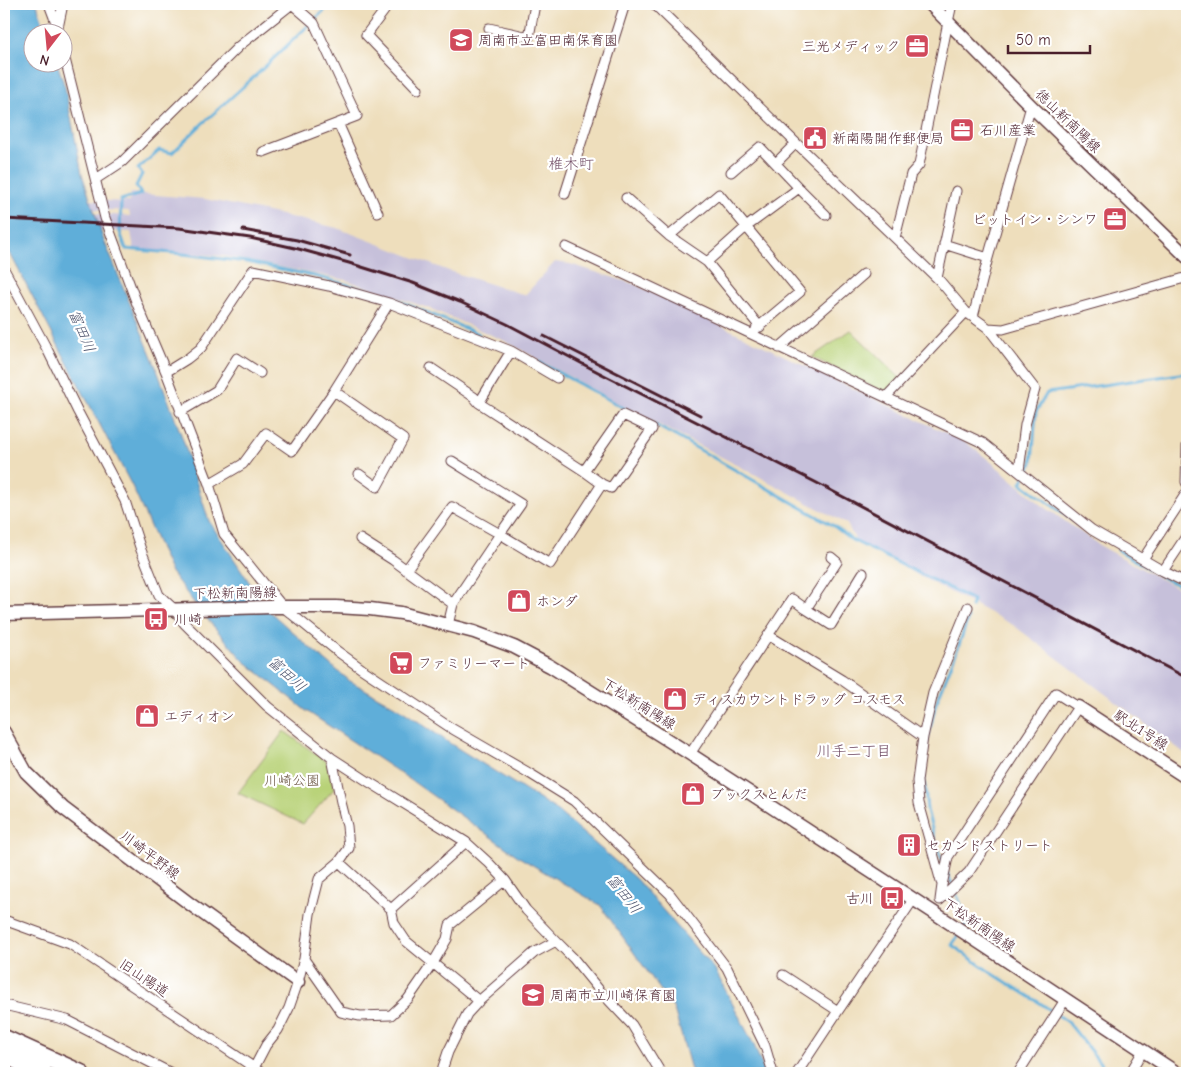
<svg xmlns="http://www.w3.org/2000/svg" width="1191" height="1077" font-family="'Comic Neue','Klee One',sans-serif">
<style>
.industrial{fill:#c6c0da}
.green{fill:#b8d277;stroke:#817851}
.water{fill:#5faed9;stroke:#546682}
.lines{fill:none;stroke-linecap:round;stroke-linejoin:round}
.stream{stroke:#5faed9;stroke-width:3}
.street-casing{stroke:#633c41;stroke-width:11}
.secondary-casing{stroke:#633c41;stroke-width:15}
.highway-casing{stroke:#633c41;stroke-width:19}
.street{stroke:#fff;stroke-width:9}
.secondary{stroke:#fff;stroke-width:12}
.highway{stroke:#fff;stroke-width:16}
.rail{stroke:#4a1f2b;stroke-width:3}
.labels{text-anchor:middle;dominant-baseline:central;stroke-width:4.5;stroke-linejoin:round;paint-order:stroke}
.poi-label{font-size:14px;fill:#4a1f2b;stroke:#fff;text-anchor:start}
.street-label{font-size:14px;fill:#4a1f2b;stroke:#fff}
.park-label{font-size:14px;fill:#6b5542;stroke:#fff}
.neighbourhood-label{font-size:15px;fill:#704b64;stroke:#fff}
.water-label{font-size:15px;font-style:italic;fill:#525871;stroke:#fff}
</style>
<rect width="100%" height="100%" fill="#fff"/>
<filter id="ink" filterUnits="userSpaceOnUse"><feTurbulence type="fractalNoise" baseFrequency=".02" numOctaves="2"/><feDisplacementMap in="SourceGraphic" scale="10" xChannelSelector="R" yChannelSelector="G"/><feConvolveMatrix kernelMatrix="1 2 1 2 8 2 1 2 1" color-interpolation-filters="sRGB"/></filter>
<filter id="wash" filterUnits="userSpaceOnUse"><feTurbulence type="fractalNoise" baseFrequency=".0096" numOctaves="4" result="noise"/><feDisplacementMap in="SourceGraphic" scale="20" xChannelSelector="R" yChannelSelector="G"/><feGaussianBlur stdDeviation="1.12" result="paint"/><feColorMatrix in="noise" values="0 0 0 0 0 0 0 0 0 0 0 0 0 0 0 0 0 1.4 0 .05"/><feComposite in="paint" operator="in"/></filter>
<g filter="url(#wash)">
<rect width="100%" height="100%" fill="#eedebc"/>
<path class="industrial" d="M131,193L205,199L273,213L337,228L449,271L525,295L555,262L570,264L634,284L967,443L990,461L1042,505L1099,545L1166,582L1187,593V755L1013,625L857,543L847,524L758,476L623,406L505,341L431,309L346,280L225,256L134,249L131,232L4,226V208L130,216L129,211L4,205V196L129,202Z"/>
<path class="green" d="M851,330L900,378L885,393L812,357Z
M284,731L327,762L334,789L303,824L238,793Z"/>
<path class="water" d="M4,4H37L46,32H32V62L57,63L65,87L82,174L103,238L154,362L182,437L209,521L267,609L309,647L350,681L400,709L451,744L555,809L636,879L715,970L754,1045L765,1073H692L674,1009L600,905L519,857L412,781L305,710L243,660L201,612L170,571L132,486L4,242Z"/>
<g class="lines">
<path class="stream" d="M331,4L255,76L203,123L172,153L159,150L138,169L142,174L136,186L141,194L121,200L120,232L126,249L183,254L247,262L314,276L361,288L394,299L479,334
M539,362L677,437L834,526L852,540L973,600L971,607
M1081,526L1021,483L1032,463L1036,412L1047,393L1187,373
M1118,550L1169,581L1187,589
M926,747L936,703L958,648L968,618
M923,766L927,810L937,848L944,864
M947,872L968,921L963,928
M960,933L952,945L990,972L1040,1003L1068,1022L1108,1073"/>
</g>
</g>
<g filter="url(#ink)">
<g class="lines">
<defs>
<path id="street" d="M49,4L55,20L59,32
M377,4L384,11L366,35L418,89
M654,4L796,143L940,281L966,312L988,328L1003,329L1181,279L1187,278
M58,28L63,4
M489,28L529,37L535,4
M62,47L105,218L137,304L166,372L209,484L224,534L283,607L337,651L362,669L451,728L529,773L574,801L670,894L727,968L765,1046L773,1073
M338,123L378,213
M263,152L357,116L314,23L292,4
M776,163L796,143
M731,172L760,147L799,188L746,227L707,262L760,327
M96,179L122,162L239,46L292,4
M799,188L826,215
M565,194L625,4
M626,198L669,236L707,262
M669,236L719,194L800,292L756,329
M895,238L911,174L919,165L948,22L952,4
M944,244L988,258
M566,247L983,443L1092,530L1163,571L1187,583
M4,269L48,351L78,412L125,501L141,550L159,595L174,609L184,623L267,706L332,758L369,782L466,842L489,863L505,880L526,910L556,941L573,958L600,991L632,1025L661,1073
M937,278L956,191
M973,317L988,258L1031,106
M988,328L1035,389L1025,425L1019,471
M779,348L864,274
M511,351L557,378
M431,368L474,397L479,403
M166,372L187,359L201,348L253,270L329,286L389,303L511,351L479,403L584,471L602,484L611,488L652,429L623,415L584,471
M334,391L403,439L377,487L359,474
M886,397L966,312
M180,412L217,390L237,358L260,373
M1187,446L1186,482L1187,484
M209,484L243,464L266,433L292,451L334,391L389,303
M360,539L393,560L453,604
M1143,559L1187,492
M406,570L452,507L500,534L521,504L452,461
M1163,571L1187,535
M806,609L837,562L831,557
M448,625L453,604L500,534L550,564L602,484
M768,635L842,680L923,737
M1056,693L1078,707L969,872L940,900L942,885L948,857Z
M690,754L792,599L806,609L831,625L863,573
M339,862L391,909L394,923L406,941L479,1001
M941,882L919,803L917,781L923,737L933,693L968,607
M391,909L466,842
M4,920L70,944L262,1073
M304,959L341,1012L360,1016L391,1015L408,999L433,963L447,939L450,925L505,880
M783,975L838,1011
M4,1005L67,1020L171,1073
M254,1068L266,1045L278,1030L289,1008L298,982L304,959L310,914L319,879L339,862L349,848L347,826L341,802L332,758
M441,1073L448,1052L467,1014L479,1001L534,953L556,941
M797,1073L838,1011L913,900
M1018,1073L1065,1000
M1130,1073L1143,1051"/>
<path id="secondary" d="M930,4L1031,106L1187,257
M4,614L272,607H336L370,609L401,613L474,632L514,647L550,666L690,754L933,912L1177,1073
M1078,707L1187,778
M4,732L26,772L63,808L190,904L298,982"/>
<path id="highway" d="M4,1038L81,1073
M4,1055L44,1073"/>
</defs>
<use href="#street" class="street-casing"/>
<use href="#secondary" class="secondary-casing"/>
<use href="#highway" class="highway-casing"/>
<use href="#street" class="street"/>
<use href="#secondary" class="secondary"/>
<use href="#highway" class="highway"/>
<path class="rail" d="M4,219L179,228L250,238L295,248L349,263L413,283L460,302L507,324L598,372L815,482L1187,678
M243,230L297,240L350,255
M544,336L700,415"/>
</g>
</g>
<defs>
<symbol id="school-square" viewBox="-11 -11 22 22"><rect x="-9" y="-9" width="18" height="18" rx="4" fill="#d1495b" stroke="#fff"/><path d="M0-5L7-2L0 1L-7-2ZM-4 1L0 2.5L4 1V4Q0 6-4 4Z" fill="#fff"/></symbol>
<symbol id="office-square" viewBox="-11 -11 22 22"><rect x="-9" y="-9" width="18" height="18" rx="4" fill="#d1495b" stroke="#fff"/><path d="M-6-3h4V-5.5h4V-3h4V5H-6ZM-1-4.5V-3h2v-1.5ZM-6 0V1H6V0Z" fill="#fff"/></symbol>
<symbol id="civic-square" viewBox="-11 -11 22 22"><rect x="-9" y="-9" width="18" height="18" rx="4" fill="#d1495b" stroke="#fff"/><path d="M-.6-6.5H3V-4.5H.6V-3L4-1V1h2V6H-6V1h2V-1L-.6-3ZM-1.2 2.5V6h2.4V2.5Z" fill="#fff"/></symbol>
<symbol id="shop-square" viewBox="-11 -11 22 22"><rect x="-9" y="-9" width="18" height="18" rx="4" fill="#d1495b" stroke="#fff"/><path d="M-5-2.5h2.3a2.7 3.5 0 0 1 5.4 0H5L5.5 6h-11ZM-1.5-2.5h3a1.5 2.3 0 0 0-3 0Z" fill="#fff"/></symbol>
<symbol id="bus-square" viewBox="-11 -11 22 22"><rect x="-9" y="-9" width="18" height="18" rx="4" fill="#d1495b" stroke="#fff"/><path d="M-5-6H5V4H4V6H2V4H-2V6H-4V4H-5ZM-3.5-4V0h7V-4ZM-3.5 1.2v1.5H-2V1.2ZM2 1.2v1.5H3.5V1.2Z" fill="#fff"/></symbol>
<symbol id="supermarket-square" viewBox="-11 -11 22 22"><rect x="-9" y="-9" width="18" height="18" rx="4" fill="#d1495b" stroke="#fff"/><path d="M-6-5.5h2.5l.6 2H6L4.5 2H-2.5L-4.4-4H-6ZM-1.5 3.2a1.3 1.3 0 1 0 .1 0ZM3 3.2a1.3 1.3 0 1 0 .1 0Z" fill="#fff"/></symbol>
<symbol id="building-square" viewBox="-11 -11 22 22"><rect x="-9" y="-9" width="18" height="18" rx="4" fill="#d1495b" stroke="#fff"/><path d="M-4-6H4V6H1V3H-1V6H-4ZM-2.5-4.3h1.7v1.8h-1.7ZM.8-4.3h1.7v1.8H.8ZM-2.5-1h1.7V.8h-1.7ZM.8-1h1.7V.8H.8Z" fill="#fff"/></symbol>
</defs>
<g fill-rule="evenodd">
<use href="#school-square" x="447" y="26" width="28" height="28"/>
<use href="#office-square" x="903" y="32" width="28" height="28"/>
<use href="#office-square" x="948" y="116" width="28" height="28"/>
<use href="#civic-square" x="801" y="124" width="28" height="28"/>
<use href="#office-square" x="1101" y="205" width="28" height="28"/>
<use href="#shop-square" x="505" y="587" width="28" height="28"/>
<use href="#bus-square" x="142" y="605" width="28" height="28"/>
<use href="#supermarket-square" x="387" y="649" width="28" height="28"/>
<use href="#shop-square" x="661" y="685" width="28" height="28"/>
<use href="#shop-square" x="133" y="702" width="28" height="28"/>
<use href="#shop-square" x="679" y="780" width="28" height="28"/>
<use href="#building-square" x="895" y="831" width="28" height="28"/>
<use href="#bus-square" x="878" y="884" width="28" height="28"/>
<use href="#school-square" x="519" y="981" width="28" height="28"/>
</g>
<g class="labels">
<g class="poi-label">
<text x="478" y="40">周南市立富田南保育園</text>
<text x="900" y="46" text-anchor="end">三光メディック</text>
<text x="980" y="130">石川産業</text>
<text x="832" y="138">新南陽開作郵便局</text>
<text x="1098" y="219" text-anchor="end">ビットイン・シンワ</text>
<text x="536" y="601">ホンダ</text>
<text x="174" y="619">川崎</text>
<text x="418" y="663">ファミリーマート</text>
<text x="692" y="699">ディスカウントドラッグ コスモス</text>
<text x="164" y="716">エディオン</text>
<text x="710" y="794">ブックスとんだ</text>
<text x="926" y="845">セカンドストリート</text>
<text x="874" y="898" text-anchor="end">古川</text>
<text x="550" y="995">周南市立川崎保育園</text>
</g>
<g class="street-label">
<text transform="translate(1068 121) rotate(44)">徳山新南陽線</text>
<text transform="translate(235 593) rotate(-1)">下松新南陽線</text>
<text transform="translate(639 704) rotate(32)">下松新南陽線</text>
<text transform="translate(1141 730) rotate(33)">駅北1号線</text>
<text transform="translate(150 855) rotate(37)">川崎平野線</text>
<text transform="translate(979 925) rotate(34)">下松新南陽線</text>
<text transform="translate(144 978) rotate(34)">旧山陽道</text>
</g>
<g class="park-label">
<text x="292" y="780">川崎公園</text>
</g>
<g class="neighbourhood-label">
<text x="571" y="164">椎木町</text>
<text x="854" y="751">川手二丁目</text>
</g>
<g class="water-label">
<text transform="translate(82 331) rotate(67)">富田川</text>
<text transform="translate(287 674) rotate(42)">富田川</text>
<text transform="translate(624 894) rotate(52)">富田川</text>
</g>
</g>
<rect width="1191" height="1077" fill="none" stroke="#fff" stroke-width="20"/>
<g transform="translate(48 48) rotate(196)"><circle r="24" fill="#ffffff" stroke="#b7a5aa"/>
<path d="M0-4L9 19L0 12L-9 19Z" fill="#d1495b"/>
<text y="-8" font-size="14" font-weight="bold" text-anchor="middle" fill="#4a1f2b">N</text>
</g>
<path d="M1008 45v8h82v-8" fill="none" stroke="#4a1f2b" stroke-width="2.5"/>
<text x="1016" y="45" font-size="15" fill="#4a1f2b" stroke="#ffffff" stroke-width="4" paint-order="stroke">50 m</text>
</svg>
